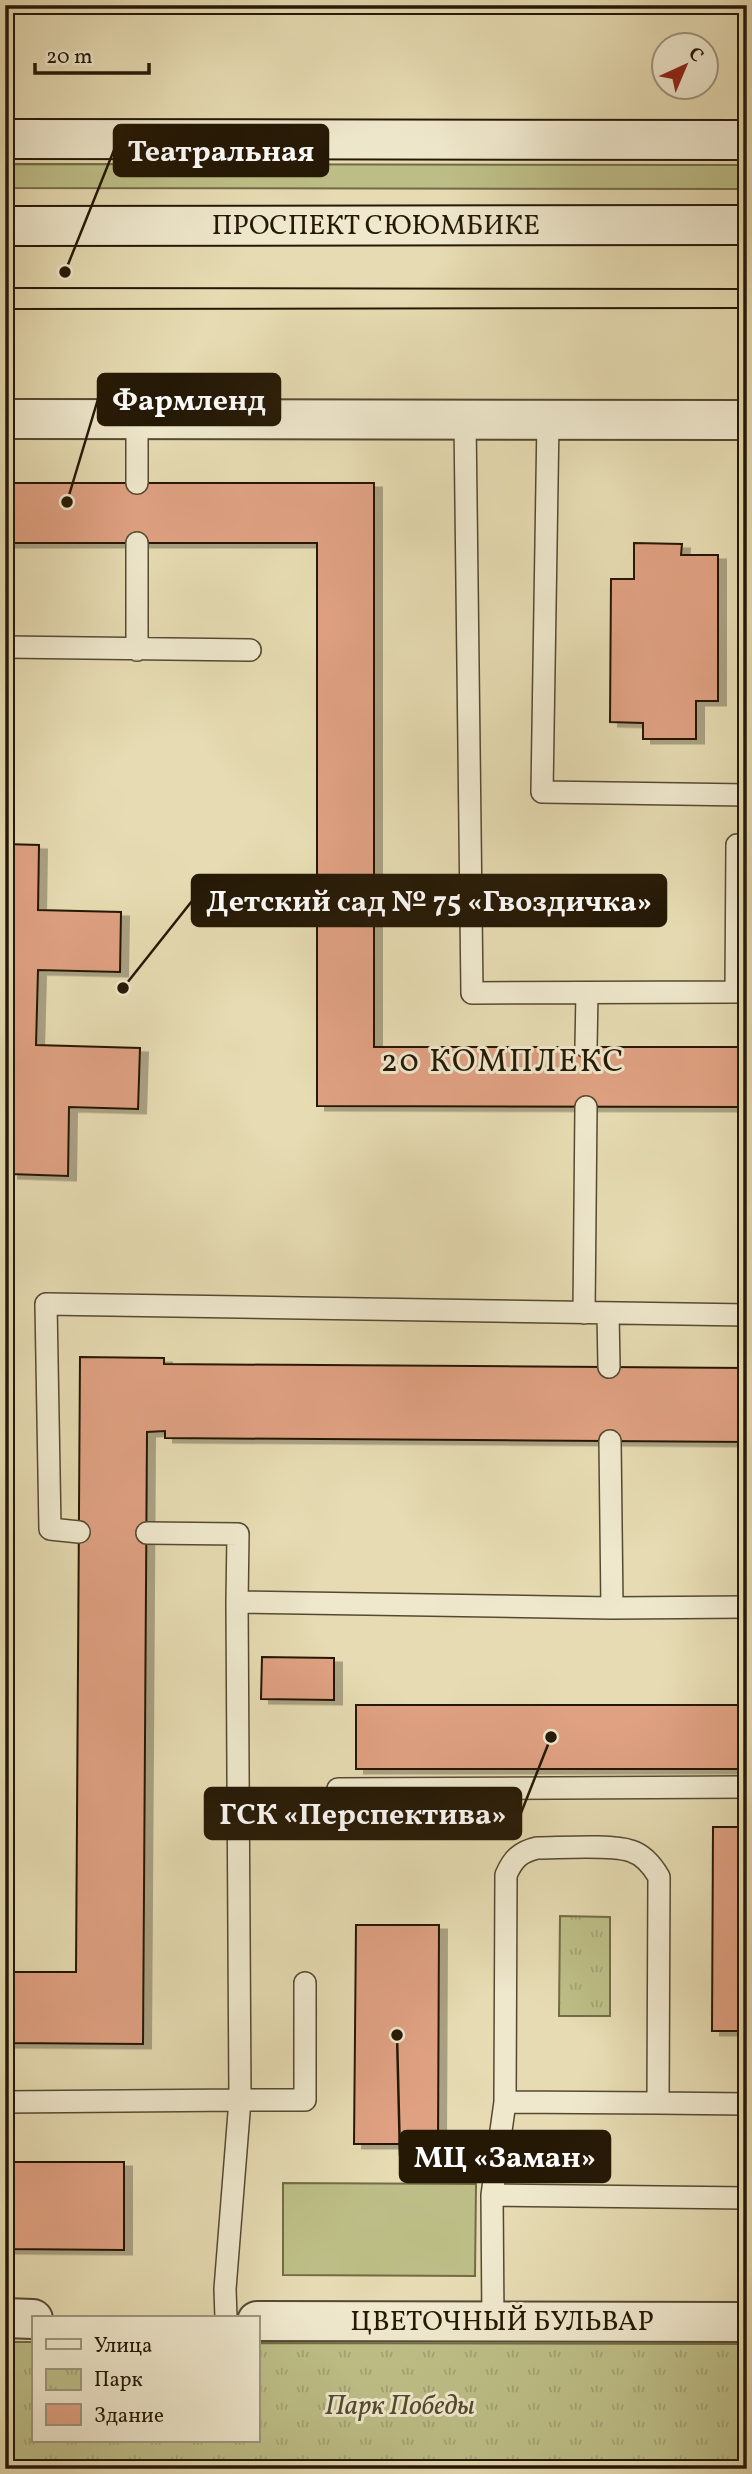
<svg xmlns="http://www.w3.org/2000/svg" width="752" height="2474" font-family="Vollkorn,serif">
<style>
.grass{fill:#bdbe87;stroke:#716c46;stroke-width:2}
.park{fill:url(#park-tufts);stroke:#716c46;stroke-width:2}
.building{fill:#dfa182;stroke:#251906;stroke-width:2;filter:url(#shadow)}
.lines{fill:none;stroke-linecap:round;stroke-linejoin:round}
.lane-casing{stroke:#554a31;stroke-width:24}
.street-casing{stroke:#554a31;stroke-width:42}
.secondary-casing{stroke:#251906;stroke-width:42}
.lane{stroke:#efe8cd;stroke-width:21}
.street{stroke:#efe8cd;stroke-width:38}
.secondary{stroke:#efe8cd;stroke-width:38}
.tram{stroke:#251906;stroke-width:2}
.labels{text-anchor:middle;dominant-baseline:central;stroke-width:6;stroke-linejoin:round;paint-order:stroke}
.street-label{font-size:28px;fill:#251906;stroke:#efe8cd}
.park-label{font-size:28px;font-style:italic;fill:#534b2d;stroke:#efe8cd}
.quarter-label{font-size:32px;letter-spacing:2px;fill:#251906;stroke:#efe8cd}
.leader{fill:none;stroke:#251906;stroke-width:2.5}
.callout-dot{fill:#251906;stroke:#efe8cd;stroke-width:2.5}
.callout{fill:#251906;stroke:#251906;stroke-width:2.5}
.callout-label{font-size:30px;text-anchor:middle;font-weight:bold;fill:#fff}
</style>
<defs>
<pattern id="park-tufts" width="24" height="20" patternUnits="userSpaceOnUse" patternTransform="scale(1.75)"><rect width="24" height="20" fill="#bdbe87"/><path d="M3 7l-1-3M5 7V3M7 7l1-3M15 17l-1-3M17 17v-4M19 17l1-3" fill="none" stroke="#a2a373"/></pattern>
<filter id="shadow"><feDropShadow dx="8" dy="4.5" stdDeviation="0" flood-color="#0004"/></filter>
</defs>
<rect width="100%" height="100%" fill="#e6dbb2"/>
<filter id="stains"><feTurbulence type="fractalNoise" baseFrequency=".00286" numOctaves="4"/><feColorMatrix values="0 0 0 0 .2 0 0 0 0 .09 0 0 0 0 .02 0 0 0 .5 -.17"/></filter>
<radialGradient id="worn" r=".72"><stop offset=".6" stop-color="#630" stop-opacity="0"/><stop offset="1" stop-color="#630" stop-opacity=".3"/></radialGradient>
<path class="grass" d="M5,164L747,165V189L5,188Z
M283,2183L476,2184L475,2276L283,2275Z"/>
<path class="park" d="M560,1916L610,1917V2016H559Z
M5,2342H33V2441H257V2343L747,2344V2469H5Z"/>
<path class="building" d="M5,483H374V1047H747V1107L317,1106V543H5Z
M634,543L682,544L681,555H718V701H696V739H643V723L610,722L611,579H634Z
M5,844L39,845L38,910L121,912L120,972L38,970L36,1045L140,1048L138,1109L69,1107L68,1176L10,1174L13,1074H5Z
M80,1357L164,1358V1364L747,1368V1442L165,1438V1431L147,1432L143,2044L5,2043V1972H76Z
M262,1657L334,1658V1700L261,1699Z
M356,1705H747V1769H356Z
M713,1827H747V2031H712Z
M356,1925H439L438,2144H354Z
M5,2162H124V2250L5,2249Z"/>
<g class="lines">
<defs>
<path id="lane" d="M465,420L472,993L736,992L737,845H747
M548,420L542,792L747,795
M137,483V419
M137,543V650
M5,647L250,650
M586,1047L587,993
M584,1313L586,1107
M608,1314L609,1367
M610,1441L612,1608
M79,1532L50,1529L46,1304L747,1315
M147,1533L238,1534L237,1602
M338,1789L747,1787
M305,1983V2100H240L237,1602L612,1608L747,1607
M5,2102L240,2100L225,2289L226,2318
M658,2103L747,2104
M492,2195L747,2198
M493,2323L492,2195L505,2102L506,1875C513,1859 520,1852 537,1848C560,1848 612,1844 631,1851C644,1855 652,1865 659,1877L658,2103L505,2102"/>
<path id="street" d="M5,419L747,420
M5,2318L33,2319
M257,2321L747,2322"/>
<path id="secondary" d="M5,139L747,140
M5,226L747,225"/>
</defs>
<use href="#lane" class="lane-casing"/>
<use href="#street" class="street-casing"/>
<use href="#secondary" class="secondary-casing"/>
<use href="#lane" class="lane"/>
<use href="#street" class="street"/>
<use href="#secondary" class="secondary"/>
<path class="tram" d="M5,288L747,289
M5,309L747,308"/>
</g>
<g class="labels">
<g class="street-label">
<text x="376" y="226">ПРОСПЕКТ СЮЮМБИКЕ</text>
<text x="502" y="2322">ЦВЕТОЧНЫЙ БУЛЬВАР</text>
</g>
<g class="park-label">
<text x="400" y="2406">Парк Победы</text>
</g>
<g class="quarter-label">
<text x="503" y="1063">20 КОМПЛЕКС</text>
</g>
</g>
<path class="leader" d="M65 272L114 150M67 502L98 399M123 988L192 901M551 1737L521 1813M397 2035L400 2156"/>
<g class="callout-dot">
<circle cx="65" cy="272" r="7"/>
<circle cx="67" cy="502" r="7"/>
<circle cx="123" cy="988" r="7"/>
<circle cx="551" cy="1737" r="7"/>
<circle cx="397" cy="2035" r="7"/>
</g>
<g class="callout">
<rect x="114" y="125" width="214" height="51" rx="7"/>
<rect x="98" y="374" width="182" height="51" rx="7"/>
<rect x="192" y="875" width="474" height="51" rx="7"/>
<rect x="205" y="1788" width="316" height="51" rx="7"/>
<rect x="400" y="2131" width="210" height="51" rx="7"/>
</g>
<g class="callout-label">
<text x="221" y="161">Театральная</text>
<text x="189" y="410">Фармленд</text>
<text x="429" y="911">Детский сад № 75 «Гвоздичка»</text>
<text x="363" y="1824">ГСК «Перспектива»</text>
<text x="505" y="2167">МЦ «Заман»</text>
</g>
<rect width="752" height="2474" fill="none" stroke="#e6dbb2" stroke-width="28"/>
<rect x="7" y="7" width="738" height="2460" fill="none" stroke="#251906" stroke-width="3.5"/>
<rect x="14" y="14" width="724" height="2446" fill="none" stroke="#251906" stroke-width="2"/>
<rect x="32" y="2316" width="228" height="126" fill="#efe8cd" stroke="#9e957d" stroke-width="2"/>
<rect x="46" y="2339" width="35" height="10" fill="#efe8cd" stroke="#9e957d" stroke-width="2"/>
<text x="94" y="2352" font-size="21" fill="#251906">Улица</text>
<rect x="46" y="2369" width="35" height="21" fill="url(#park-tufts)" stroke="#9e957d" stroke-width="2"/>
<text x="94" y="2386" font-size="21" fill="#251906">Парк</text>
<rect x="46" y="2404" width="35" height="21" fill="#dfa182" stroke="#9e957d" stroke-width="2"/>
<text x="94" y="2422" font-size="21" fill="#251906">Здание</text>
<g transform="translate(685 66) rotate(44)"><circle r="33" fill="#efe8cd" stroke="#9e957d" stroke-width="2"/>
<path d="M0-5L12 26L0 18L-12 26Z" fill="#8f2418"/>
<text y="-10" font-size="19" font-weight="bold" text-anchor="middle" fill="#251906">С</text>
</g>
<path d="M35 63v10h114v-10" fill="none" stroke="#251906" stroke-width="3.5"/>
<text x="46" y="63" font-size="21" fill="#251906" stroke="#efe8cd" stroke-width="5" paint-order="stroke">20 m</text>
<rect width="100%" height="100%" filter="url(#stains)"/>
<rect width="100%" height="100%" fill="url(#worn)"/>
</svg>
